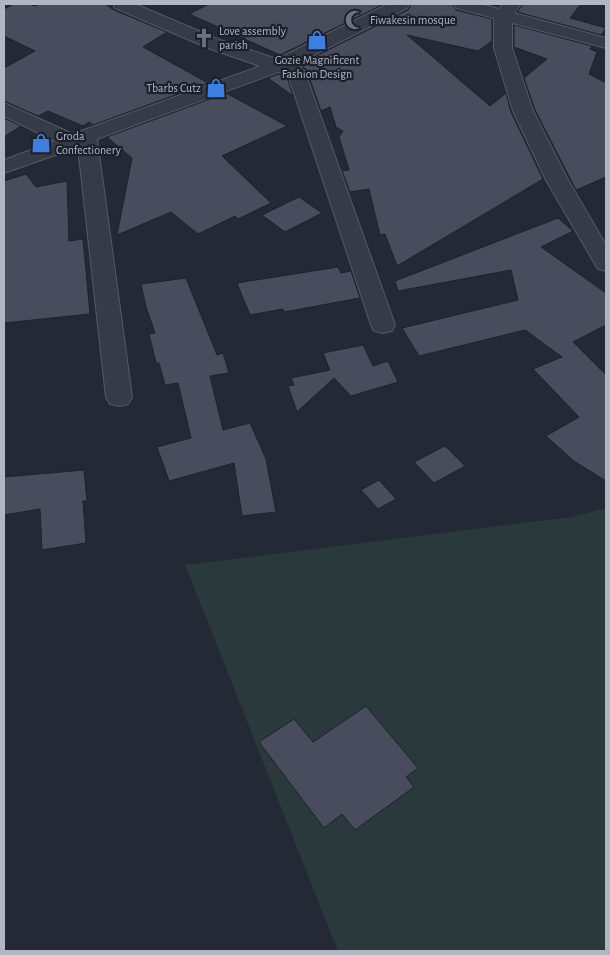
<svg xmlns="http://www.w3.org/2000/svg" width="610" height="955" font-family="'Alegreya Sans',sans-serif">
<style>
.green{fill:#2a393b}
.building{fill:#484c5c;stroke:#1e222d}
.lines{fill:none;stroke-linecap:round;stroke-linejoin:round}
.minor-casing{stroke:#555964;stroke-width:2}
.minor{fill:#373b47;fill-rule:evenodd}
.labels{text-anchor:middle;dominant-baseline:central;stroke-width:4.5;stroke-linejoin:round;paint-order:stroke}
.far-poi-label{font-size:12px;fill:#b2b6c3;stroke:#1c202b;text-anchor:start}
</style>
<rect width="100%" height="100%" fill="#242936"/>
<path class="green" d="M606,508V951H338L185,565L571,517Z"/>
<path class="building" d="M14,4H29L35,6L39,4H105L114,10L167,32L143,47L208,83L93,125L89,122L83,126L48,111L38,116L4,101V68L35,51L4,36V9Z
M209,4H384L280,55L189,14Z
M411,4H452L456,10L492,19V41L478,51L407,35L490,106L506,93L511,112L543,179L397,266L385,234L380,235L369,189L350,192L342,171L349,170L339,137L343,131L336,127L330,107L321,111L308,74L300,64L408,10Z
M523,4H581L570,18L606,28L601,35L517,12Z
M514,25L592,46L590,49L597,52L589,74L606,83V177L576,190L535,110L524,78L547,59L514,47Z
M278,74L287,77L293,96L268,78Z
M226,93L287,126L222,156L271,203L238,219L235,216L198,234L171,212L117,235L132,158L107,137Z
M4,118L21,126L4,137Z
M26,174L36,187L67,181L69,241L83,239L90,314L4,323V181Z
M299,197L322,213L285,232L262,215Z
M558,218L573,231L541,247L606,293V325L573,342L606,375V481L574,461L546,436L579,417L533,369L562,357L525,330L419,356L402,328L518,300L511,270L398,291L395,281Z
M338,267L341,273L351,271L360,298L284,312L283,309L250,315L237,283Z
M186,278L217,355L223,353L229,373L210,376L223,430L250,423L266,459L276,512L242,516L234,463L169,481L157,447L191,438L178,383L165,385L159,363H156L149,334L155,333L146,307L141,284Z
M363,345L373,366L388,361L398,382L351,396L334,378L297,412L288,386L294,385L291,378L330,370L323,353Z
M445,446L465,466L434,483L414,462Z
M84,470L87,501H83L86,543L42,550L40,509L4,515V477Z
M379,480L396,499L378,509L361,490Z
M366,706L418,768L406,777L414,787L355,830L342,814L324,828L259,742L294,719L313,742Z"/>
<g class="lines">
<defs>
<path id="minor" d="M113,4H135L220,40L277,59L388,4H409L407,8L294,65L301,67L306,75L395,325L392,331L383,333L374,331L371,325L288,75L278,72L97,139L132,397L128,404L119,406L110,404L106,397L78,147L4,173V160L55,141L4,116V103L73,134L260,66L208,48L115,8Z
M454,4H481L499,9L503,4H521L514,13L606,38V48L512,23V48L533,111L568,180L606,245V271L598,269L595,264L546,180L513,111L494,48V18L456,8Z"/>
</defs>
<use href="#minor" class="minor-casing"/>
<use href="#minor" class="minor"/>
</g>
<defs>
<symbol id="mosque-bare" viewBox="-9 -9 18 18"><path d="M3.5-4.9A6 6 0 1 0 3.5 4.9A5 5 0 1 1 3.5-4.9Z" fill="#6b7280" stroke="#1c202b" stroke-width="2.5" paint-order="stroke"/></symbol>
<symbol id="church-bare" viewBox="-9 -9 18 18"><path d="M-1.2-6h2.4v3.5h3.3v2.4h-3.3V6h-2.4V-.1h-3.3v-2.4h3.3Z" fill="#6b7280" stroke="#1c202b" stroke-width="2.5" paint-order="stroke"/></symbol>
<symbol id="shop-bare" viewBox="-9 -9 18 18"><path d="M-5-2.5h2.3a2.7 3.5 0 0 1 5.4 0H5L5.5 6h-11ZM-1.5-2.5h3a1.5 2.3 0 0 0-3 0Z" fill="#3f7fe0" stroke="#1c202b" stroke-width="2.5" paint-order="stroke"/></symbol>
</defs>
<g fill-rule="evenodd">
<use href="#mosque-bare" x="341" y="6" width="28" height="28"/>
<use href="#church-bare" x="190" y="24" width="28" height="28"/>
<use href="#shop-bare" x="303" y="26" width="28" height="28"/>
<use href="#shop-bare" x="202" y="74" width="28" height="28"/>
<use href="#shop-bare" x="27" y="129" width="28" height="28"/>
</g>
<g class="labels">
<g class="far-poi-label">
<text x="370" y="20">Fiwakesin mosque</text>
<text x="219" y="31">Love assembly<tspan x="219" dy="14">parish</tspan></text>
<text x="317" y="60" text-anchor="middle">Gozie Magnificent<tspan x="317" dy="14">Fashion Design</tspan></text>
<text x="201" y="88" text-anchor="end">Tbarbs Cutz</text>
<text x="56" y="136">Groda<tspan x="56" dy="14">Confectionery</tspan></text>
</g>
</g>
<rect width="610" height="955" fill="none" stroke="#b2b6c3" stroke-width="10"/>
</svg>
